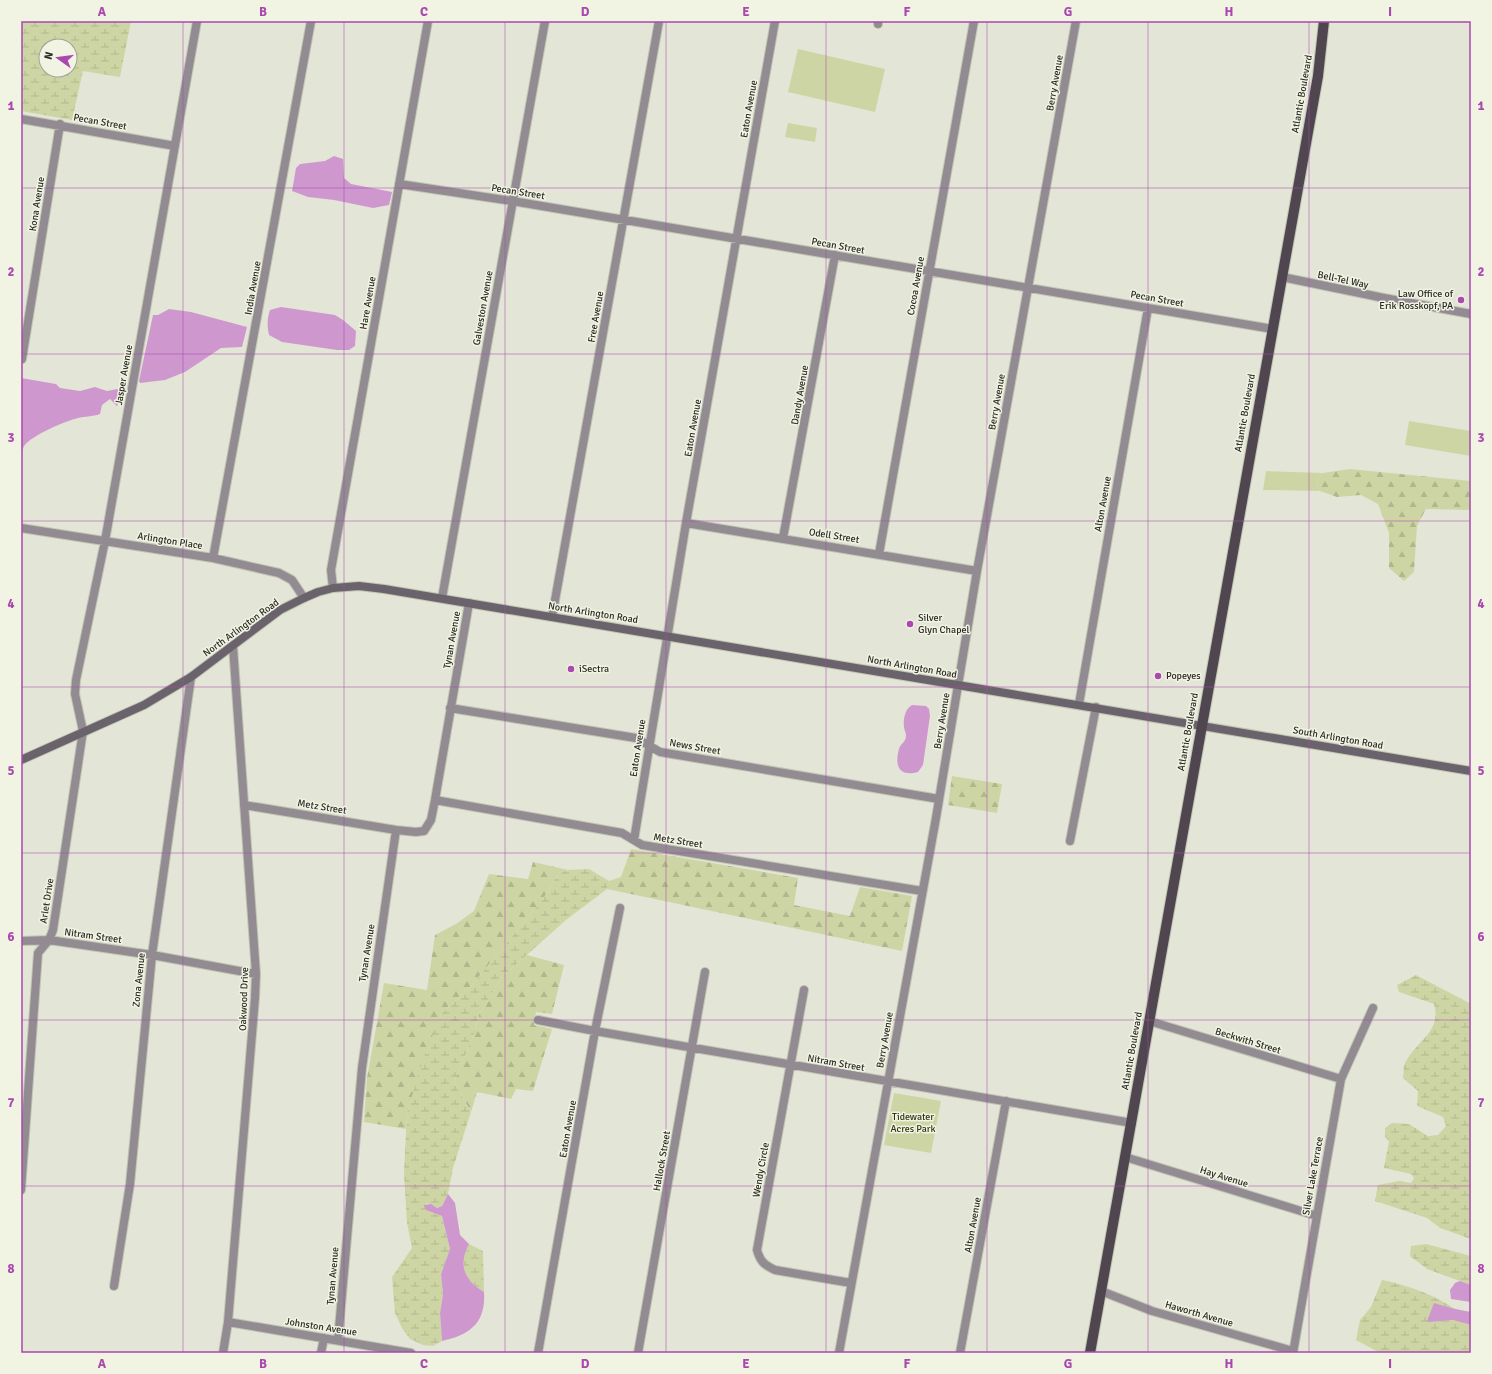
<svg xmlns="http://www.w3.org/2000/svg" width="1492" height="1374" font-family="Signika,sans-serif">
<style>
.green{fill:#ced5a4}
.forest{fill:url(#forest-firs)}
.wetland{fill:url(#wetland-marsh);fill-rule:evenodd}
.water{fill:#ce98cf}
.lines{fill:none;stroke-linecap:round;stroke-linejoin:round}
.street-casing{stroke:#c2c4b6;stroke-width:10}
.secondary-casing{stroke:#c2c4b6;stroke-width:10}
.primary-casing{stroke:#c2c4b6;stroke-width:12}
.street{stroke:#928c92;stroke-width:8}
.secondary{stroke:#6b636b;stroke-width:8}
.primary{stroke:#4f464f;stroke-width:10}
.grid{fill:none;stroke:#ab48af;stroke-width:1;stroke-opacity:0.55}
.poi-dot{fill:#ab48af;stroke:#f1f3e3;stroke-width:1.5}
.labels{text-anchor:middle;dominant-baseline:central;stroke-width:3;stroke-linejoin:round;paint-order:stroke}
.street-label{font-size:10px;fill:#292a24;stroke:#f1f3e3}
.poi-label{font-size:10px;fill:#292a24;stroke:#f1f3e3;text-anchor:start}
.park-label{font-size:10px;fill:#313514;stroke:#f1f3e3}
.neatline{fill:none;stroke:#ab48af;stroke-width:1.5}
.grid-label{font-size:13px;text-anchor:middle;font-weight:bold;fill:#ab48af}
</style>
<defs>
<pattern id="forest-firs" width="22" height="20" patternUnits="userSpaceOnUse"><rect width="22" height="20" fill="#ced5a4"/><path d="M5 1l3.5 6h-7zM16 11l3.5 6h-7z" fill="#b1b78d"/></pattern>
<pattern id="wetland-marsh" width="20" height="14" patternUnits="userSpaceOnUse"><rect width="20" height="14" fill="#ced5a4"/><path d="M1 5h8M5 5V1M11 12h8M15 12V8" fill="none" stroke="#b1b78d"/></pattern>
</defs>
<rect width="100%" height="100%" fill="#e3e6d6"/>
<path class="green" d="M798,49L885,69L875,112L788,92Z
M788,123L817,128L815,142L785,137Z
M1409,421L1471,431V456L1405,445Z
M1266,471L1323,473L1317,480L1320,491L1263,490Z
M894,1093L941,1101L931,1153L884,1145Z"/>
<path class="forest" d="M1350,469L1471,481V510L1426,509L1417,526L1414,572L1404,581L1389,568V533L1378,504L1361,495L1337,497L1320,491L1317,480L1323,473Z
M952,776L1002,784L997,813L948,805Z
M631,849L798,878L794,905L850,916L860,887L912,896L902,951L607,889L609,881L621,877Z
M533,862L568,870L559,873L543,899L471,986L441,1014L407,1113L406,1129L364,1122L367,1078L384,983L427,990L435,935L456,924L474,911L489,874L528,879Z
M527,955L564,965L552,1014L536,1012L534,1025L552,1029L533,1091L516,1089L511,1099L477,1092L471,1112L454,1082L474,1034L479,1014L501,978Z"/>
<path class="wetland" d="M21,21H131L120,77L83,71L72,120L21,111ZM46,46H70V70H46Z
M589,869L609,881L607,889L566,920L501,978L479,1014L474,1034L454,1082L471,1112L453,1168L448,1194L442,1206L437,1208L426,1203V1210L442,1216L450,1249L441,1274L443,1294L440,1313L442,1341L433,1346L423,1345L410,1339L402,1328L395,1313L392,1277L412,1248L407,1223L404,1173L407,1113L422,1062L441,1014L471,986L543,899L559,873L568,870Z
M1416,975L1471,1004V1239L1440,1228L1427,1218L1375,1201L1378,1185L1399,1181L1411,1183L1414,1178L1411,1174L1384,1168L1389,1141L1385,1137V1128L1392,1123L1409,1124L1428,1136L1438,1135L1446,1126L1443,1117L1417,1106L1418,1091L1403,1078C1404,1074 1403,1067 1405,1063C1416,1041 1442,1032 1434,1004L1399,992L1397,985Z
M469,1244L483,1251L484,1292C464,1280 458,1265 469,1244Z
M1426,1244L1471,1256V1285L1427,1269L1410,1256L1411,1246Z
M1382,1280C1407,1285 1436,1295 1456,1310L1438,1304L1427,1321L1453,1320L1471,1325V1353H1380L1356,1340L1360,1320L1371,1307Z"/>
<path class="water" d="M334,156L343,159L344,178L351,184L392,192L389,205L373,208L334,200L308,197L292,191L296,168L300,164L325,161Z
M281,307L335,315L343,320L356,331L355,346L349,350H337L282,342L269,335C267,325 267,319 270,310Z
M169,309L191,312L247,327L242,347L221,348L185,372L165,380L140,383L139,381L153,315H158Z
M21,378L56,384L60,388L80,391L95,387L107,391L117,389L123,392L117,406L110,399L102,405L100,414C92,417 85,416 78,418C66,421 32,435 24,446C23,448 22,452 21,455Z
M912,705L926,706L929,709L930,716L923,765L918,772C900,777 894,767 899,749C900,744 906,742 906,736C906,732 904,730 904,727C903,719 905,709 912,705Z
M448,1194L455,1203L460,1235L469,1244C458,1265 464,1280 484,1292C486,1323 470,1335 442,1341L440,1313L443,1294L441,1274L450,1249L442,1216L426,1210L424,1205L431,1204L437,1208L442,1206Z
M1460,1281L1471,1285V1302L1451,1299L1450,1290L1455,1283Z
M1434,1303C1447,1307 1458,1310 1471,1312V1325L1453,1320L1428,1322L1427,1321Z"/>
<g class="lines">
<defs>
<path id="street" d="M878,24V21
M21,119L175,146
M399,184L512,201L1273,329
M1282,277L1384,298L1471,314
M22,359L60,124
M686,523L977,571
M21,528L213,558L279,573L292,580L304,598
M783,538L835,255
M879,554L974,21
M213,558L311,21
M333,588L331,570L428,21
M442,598L545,21
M552,617L659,21
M1079,704L1148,308
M450,708L636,738L660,752L939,799
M435,800L622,833L642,845L922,891
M244,805L396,830L416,832L424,831L431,820L435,800L469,603
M634,840L686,523L775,21
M1070,841L1096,707
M21,941L49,940L152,955L256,974
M804,990L757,1250C760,1261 764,1265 775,1270L851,1283
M538,1020L595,1031L1132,1123
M1149,1021L1341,1079
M1125,1157L1317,1216
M21,1190L38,953L49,940L53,930L83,731L75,694L76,680L105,541L197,21
M114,1286L130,1184L152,955L191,677
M1101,1291L1152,1311L1293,1351
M228,1322L411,1353
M338,1340L362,1068L396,830
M223,1353L228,1322L255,998L256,974L233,646
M321,1353L324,1338
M538,1353L595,1031L620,908
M638,1353L705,972
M839,1353L936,818L977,571L1076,21
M960,1353L1006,1101
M1293,1353L1341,1079L1373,1008"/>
<path id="secondary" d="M21,760L144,705L191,677L280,610L304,598L318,592L333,588L359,586L384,589L1471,771"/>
<path id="primary" d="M1090,1353L1318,76L1324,21"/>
</defs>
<use href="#street" class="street-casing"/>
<use href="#secondary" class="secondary-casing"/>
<use href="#primary" class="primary-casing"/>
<use href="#street" class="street"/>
<use href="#secondary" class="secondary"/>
<use href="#primary" class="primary"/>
</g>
<path class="grid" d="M183,21V1353M344,21V1353M505,21V1353M666,21V1353M826,21V1353M987,21V1353M1148,21V1353M1309,21V1353M21,188H1471M21,354H1471M21,521H1471M21,687H1471M21,853H1471M21,1020H1471M21,1186H1471"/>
<g class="poi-dot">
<circle cx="1461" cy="300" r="4"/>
<circle cx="910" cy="624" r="4"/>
<circle cx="571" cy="669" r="4"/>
<circle cx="1158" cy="676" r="4"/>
</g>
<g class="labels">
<g class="street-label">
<text transform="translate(1055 83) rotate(-80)">Berry Avenue</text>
<text transform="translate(1302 94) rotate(-80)">Atlantic Boulevard</text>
<text transform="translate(749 109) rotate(-80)">Eaton Avenue</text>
<text transform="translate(100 122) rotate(10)">Pecan Street</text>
<text transform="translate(518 192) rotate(9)">Pecan Street</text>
<text transform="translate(37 204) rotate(-81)">Kona Avenue</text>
<text transform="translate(838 246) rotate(10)">Pecan Street</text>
<text transform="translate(1343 280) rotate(12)">Bell-Tel Way</text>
<text transform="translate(916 286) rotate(-80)">Cocoa Avenue</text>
<text transform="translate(253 288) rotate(-80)">India Avenue</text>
<text transform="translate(1157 299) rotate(10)">Pecan Street</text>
<text transform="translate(368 303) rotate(-80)">Hare Avenue</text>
<text transform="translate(483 308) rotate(-80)">Galveston Avenue</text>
<text transform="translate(596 317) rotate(-80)">Free Avenue</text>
<text transform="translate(124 375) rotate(-80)">Jasper Avenue</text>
<text transform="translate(800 395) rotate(-80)">Dandy Avenue</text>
<text transform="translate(997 402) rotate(-80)">Berry Avenue</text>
<text transform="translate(1245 413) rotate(-80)">Atlantic Boulevard</text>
<text transform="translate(693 428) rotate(-80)">Eaton Avenue</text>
<text transform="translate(1103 504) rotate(-80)">Alton Avenue</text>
<text transform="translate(834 536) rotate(9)">Odell Street</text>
<text transform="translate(170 541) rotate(9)">Arlington Place</text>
<text transform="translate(593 613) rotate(9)">North Arlington Road</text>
<text transform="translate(241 628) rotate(-36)">North Arlington Road</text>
<text transform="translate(452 640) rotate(-80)">Tynan Avenue</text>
<text transform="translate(912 667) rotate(10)">North Arlington Road</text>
<text transform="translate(942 721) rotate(-81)">Berry Avenue</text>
<text transform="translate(1188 732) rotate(-80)">Atlantic Boulevard</text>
<text transform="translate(1338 738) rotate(10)">South Arlington Road</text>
<text transform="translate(695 747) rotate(10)">News Street</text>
<text transform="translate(638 748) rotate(-81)">Eaton Avenue</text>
<text transform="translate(322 807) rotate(9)">Metz Street</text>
<text transform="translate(678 841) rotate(9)">Metz Street</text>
<text transform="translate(47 901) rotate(-81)">Arlet Drive</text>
<text transform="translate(93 936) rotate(8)">Nitram Street</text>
<text transform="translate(367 953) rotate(-81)">Tynan Avenue</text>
<text transform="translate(139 980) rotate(-84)">Zona Avenue</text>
<text transform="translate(244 999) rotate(-88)">Oakwood Drive</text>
<text transform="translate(885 1040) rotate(-80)">Berry Avenue</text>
<text transform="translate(1248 1041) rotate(17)">Beckwith Street</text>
<text transform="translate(1132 1051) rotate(-80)">Atlantic Boulevard</text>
<text transform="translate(836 1063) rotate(10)">Nitram Street</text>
<text transform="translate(568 1129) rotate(-80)">Eaton Avenue</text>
<text transform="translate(662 1161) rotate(-80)">Hallock Street</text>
<text transform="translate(761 1170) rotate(-80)">Wendy Circle</text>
<text transform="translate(1313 1176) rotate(-80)">Silver Lake Terrace</text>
<text transform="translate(1224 1177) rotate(17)">Hay Avenue</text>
<text transform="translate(973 1225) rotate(-80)">Alton Avenue</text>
<text transform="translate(333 1276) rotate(-85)">Tynan Avenue</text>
<text transform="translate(1199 1314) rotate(16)">Haworth Avenue</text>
<text transform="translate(321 1327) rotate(9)">Johnston Avenue</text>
</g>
<g class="poi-label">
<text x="1453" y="294" text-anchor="end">Law Office of<tspan x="1453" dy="12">Erik Rosskopf, PA</tspan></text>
<text x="918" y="618">Silver<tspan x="918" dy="12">Glyn Chapel</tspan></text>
<text x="579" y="669">iSectra</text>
<text x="1166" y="676">Popeyes</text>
</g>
<g class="park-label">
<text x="913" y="1117">Tidewater<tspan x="913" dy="12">Acres Park</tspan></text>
</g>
</g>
<rect width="1492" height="1374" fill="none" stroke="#f1f3e3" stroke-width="44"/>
<g transform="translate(58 58) rotate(284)"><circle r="19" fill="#f1f3e3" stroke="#a1a397"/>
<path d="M0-3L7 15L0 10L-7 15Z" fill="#ab48af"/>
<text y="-6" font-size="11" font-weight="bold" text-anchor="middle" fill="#292a24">N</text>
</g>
<rect x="22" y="22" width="1448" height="1330" class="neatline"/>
<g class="grid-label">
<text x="102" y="16">A</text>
<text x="263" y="16">B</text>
<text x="424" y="16">C</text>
<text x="585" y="16">D</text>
<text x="746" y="16">E</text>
<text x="907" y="16">F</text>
<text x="1068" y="16">G</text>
<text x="1229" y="16">H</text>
<text x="1390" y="16">I</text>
<text x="11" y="110">1</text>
<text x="1481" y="110">1</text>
<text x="11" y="276">2</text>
<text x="1481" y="276">2</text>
<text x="11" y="442">3</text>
<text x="1481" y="442">3</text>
<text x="11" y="608">4</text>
<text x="1481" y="608">4</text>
<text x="11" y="775">5</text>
<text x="1481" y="775">5</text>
<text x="11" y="941">6</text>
<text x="1481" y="941">6</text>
<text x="11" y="1107">7</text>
<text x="1481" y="1107">7</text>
<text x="11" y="1273">8</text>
<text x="1481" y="1273">8</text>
<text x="102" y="1368">A</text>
<text x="263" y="1368">B</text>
<text x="424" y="1368">C</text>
<text x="585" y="1368">D</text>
<text x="746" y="1368">E</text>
<text x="907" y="1368">F</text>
<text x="1068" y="1368">G</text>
<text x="1229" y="1368">H</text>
<text x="1390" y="1368">I</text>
</g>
</svg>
